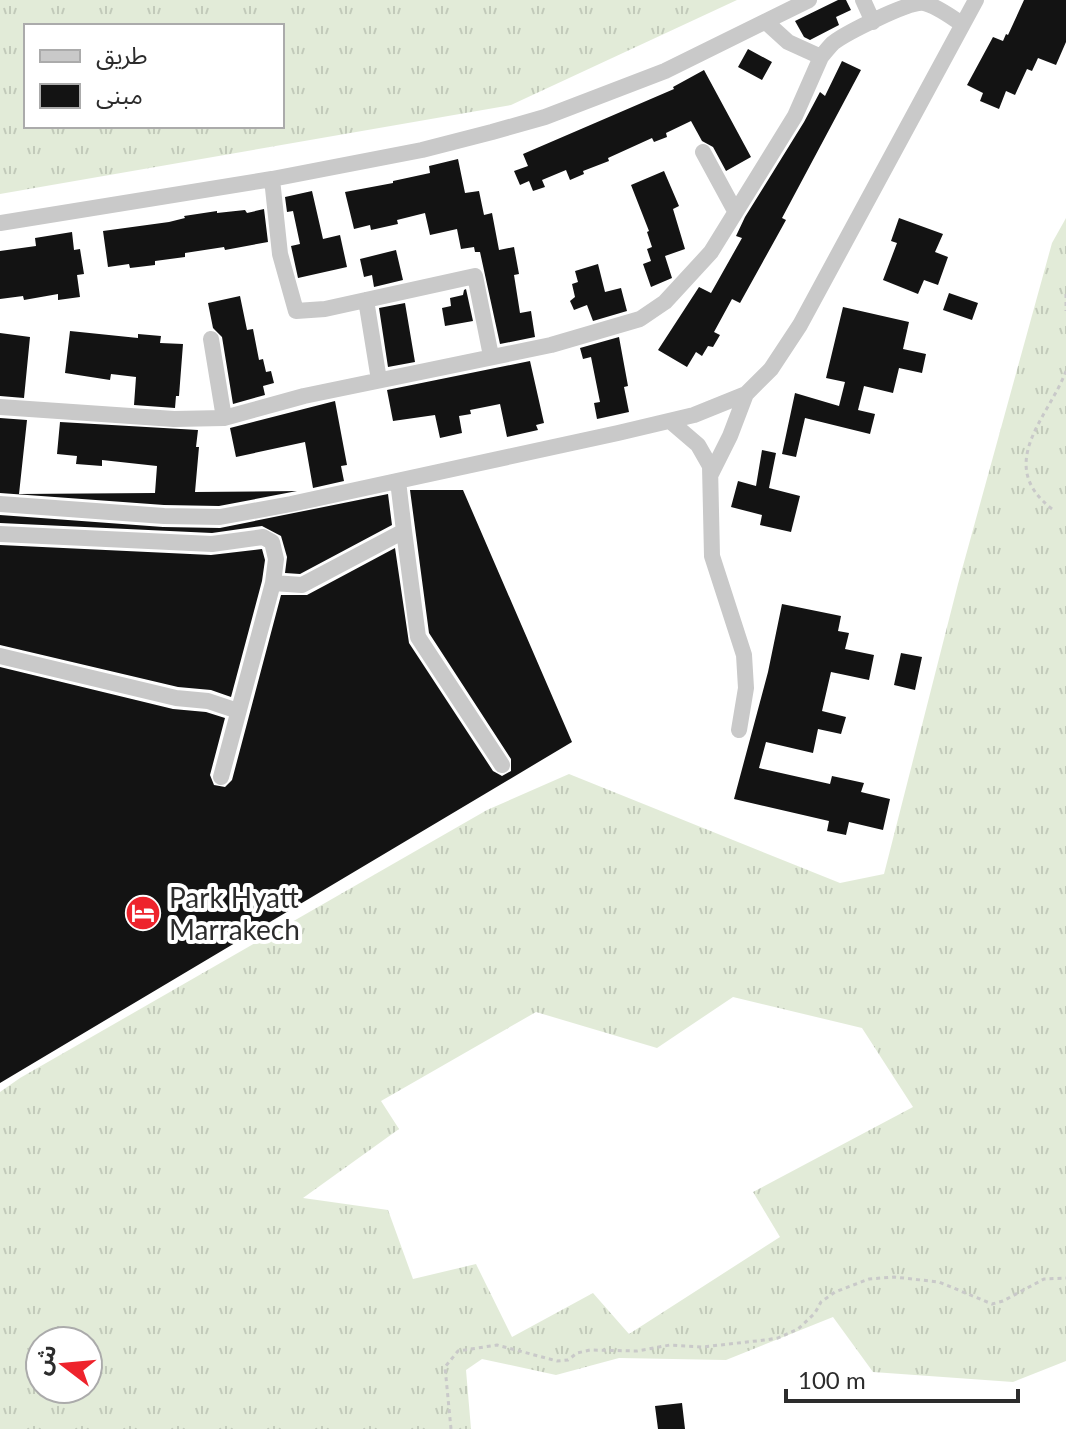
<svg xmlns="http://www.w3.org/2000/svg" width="1066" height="1429" font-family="Lato,'Noto Sans Arabic',sans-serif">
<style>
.grass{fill:url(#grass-tufts);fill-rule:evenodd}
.building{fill:#131313}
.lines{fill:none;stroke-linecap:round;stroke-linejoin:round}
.path{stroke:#c9c9c9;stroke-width:3;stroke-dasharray:4 4;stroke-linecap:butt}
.street{stroke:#c9c9c9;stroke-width:16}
.labels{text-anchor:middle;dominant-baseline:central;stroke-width:8;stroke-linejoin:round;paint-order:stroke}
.poi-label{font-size:28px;fill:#2c2c2c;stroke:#fff;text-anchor:start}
</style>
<defs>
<pattern id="grass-tufts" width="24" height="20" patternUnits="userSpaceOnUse" patternTransform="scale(2)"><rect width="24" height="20" fill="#e2ebd8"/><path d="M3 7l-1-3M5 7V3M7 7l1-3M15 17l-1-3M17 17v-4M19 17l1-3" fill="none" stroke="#c2caba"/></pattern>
</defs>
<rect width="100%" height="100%" fill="#fff"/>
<path class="grass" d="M0,0H737L511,105L0,194ZM26,26H282V126H26Z
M1066,218V1361L1013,1382L873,1372L833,1317L726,1360L619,1358L556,1375L482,1359L466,1370L471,1429H0V1092L20,1078L487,810L569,774L840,883L884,874L958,584L1052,243ZM733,997L862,1028L913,1107L753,1192L780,1237L629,1334L593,1293L512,1337L476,1264L413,1279L388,1210L303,1198L399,1129L381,1101L536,1012L657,1048ZM88,1341V1389H40V1341Z"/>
<path class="building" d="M838,0H846L851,10L836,17L839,25L810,40L804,37L795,21Z
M1024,0H1066V42L1056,65L1038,58L1032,71L1027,69L1015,95L1006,91L999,109L980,101L983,93L967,85L993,37L1003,41L1006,34L1008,35Z
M748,49L772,62L762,80L738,67Z
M842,61L861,70L782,218L786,220L740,303L732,299L714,332L720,335L713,347L708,346L702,356L696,352L687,367L658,350L699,287L711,293L742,238L736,236L745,217L804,122L820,92L825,96Z
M704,70L751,157L726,171L713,147L702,141L691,121L666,133L667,137L654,142L652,138L608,158L609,161L583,171L584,174L570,180L566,170L542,180L545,187L533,191L529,181L520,185L514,171L528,166L523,154L674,89L673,87Z
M458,159L465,193L479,191L484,215L492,213L499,250L514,247L519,274L514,275L520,313L531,311L535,337L500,344L480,252H475L474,247L461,249L457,229L430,235L425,213L397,220L398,224L371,230L370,225L354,229L345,192L393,183V181L430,173L429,166Z
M664,171L679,206L673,209L685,249L665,256L672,278L651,287L643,264L651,261L647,249L652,247L647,232L649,231L631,185Z
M312,191L323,239L340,235L347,267L298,278L291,246L300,244L293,211L287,212L285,197Z
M264,209L268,242L225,250L224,247L185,253V257L155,261V265L130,268L129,264L108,267L103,231L169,222L185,218L184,216L217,211V213L245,210L247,213Z
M899,218L943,234L935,252L948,257L938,285L924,280L918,294L883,280L897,243L891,241Z
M72,232L74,250L80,249L84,274L77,275L80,297L58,300V294L24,300L23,296L0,299V251L36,246L35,238Z
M396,250L403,280L374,287L372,275L364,277L360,259Z
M598,264L605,292L621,288L627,311L593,321L587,305L574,310L570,301L575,297L572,284L578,282L575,271Z
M466,289L473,321L445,326L442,308L451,306L450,298L463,295L464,290Z
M949,293L978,303L972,320L943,310Z
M240,296L247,330L253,329L259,360L263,359L266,372L271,371L274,383L263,386L265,395L233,404L222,337L213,328L208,303Z
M405,303L415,362L388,367L379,308Z
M843,307L909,322L903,349L926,354L922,373L899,368L893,393L864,386L858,410L875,414L870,434L805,418L796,457L782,454L795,393L839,406L845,382L826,378Z
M70,331L138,338V334L161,336L160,343L183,344L179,396H176L175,408L134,405L136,377L111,374L110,380L65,373Z
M0,333L30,337L24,398L0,396Z
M619,337L628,386L624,387L629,412L597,419L594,403L600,402L591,357L583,359L580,348Z
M530,361L544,423L536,425L538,430L507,437L500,404L470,410L471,414L459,416L462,433L440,438L435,415L393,421L387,390Z
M335,401L347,465L341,466L344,481L313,488L305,442L236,457L230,428Z
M0,418L27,420L19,494L155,493L157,466L102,460V466L76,464L77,456L57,454L60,422L198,430L196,447H199L195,492L297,491L219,506L164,505L0,493Z
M762,450L776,453L769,488L800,496L791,532L760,525L762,515L731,507L738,481L756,486Z
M410,490H463L572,742L0,1083V667L173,709L206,712L225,718L210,775L214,785L225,787L232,780L281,595H307L395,548L409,643L493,771L502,776L511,771V759L429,633Z
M388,494L392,525L300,574L285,573L287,557L281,536L262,526L212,533L0,523V515L163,527L220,528Z
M0,545L211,555L262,549L265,560L262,581L231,697L211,690L178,687L0,645Z
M782,604L841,616L838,631L849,633L845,649L874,655L869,680L831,672L822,711L846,717L841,734L818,729L813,753L766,742L759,768L830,784L832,776L864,783L861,792L890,799L883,830L849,822L846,835L827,831L829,821L734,799L768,672Z
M901,653L922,657L915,690L894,685Z
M682,1403L685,1429H658L655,1406Z"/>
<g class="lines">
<path class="path" d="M1066,294V311
M1052,509C994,464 1049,417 1066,371
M451,1429L445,1367L458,1351L497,1345L557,1361L568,1360L577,1353L590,1350L637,1351L670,1345L702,1347L765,1340L778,1338L798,1329L815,1313L821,1302L835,1292L869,1279L894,1277L939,1282L992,1304L1003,1301L1044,1279L1066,1278"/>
<path class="street" d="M863,0L873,22
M821,57C825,52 829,47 833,43C846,33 909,1 924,3C937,6 951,17 962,24
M703,152L735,211
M272,179L280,254L296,311L325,309L475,276L491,356
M0,223L272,179L422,150L492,132L545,117L665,71L809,0
M366,300L379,380
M211,339L224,418
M0,407L174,419L224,418L304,396L551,345L640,319L665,302L711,252L795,116L821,57L788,42L766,22
M670,421L698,445L710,466L712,556L744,655L746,688L739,730
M711,474L730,436L746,394
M0,504L164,516L220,517L291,504L618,433L694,415L746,394L771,369L800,325L976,0
M404,531L418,637L502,765
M0,534L212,544L263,537L272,542L276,559L273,583
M0,656L176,698L208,701L238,711
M221,777L273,583L302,585L404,531L398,481"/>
</g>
<defs>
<symbol id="hotel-disc" viewBox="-11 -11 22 22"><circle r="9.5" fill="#ee232c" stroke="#fff"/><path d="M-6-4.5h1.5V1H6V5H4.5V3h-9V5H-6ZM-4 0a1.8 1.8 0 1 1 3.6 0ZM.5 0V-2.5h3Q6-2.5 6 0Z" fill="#fff"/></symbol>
</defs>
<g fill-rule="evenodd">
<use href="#hotel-disc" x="123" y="893" width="40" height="40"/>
</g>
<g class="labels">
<g class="poi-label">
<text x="169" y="897">Park Hyatt<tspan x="169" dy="32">Marrakech</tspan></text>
</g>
</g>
<rect x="24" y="24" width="260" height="104" fill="#ffffff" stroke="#ababab" stroke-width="2"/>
<rect x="40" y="50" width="40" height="12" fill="#c9c9c9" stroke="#ababab" stroke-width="2"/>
<text x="96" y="64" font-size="24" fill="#2c2c2c">طريق</text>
<rect x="40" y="84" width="40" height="24" fill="#131313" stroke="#ababab" stroke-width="2"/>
<text x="96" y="104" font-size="24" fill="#2c2c2c">مبنى</text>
<g transform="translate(64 1365) rotate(286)"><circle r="38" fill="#ffffff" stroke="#ababab" stroke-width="2"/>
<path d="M0-6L14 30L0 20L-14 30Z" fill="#ee232c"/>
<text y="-12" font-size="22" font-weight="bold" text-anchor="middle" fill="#2c2c2c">ش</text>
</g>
<path d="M786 1389v12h232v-12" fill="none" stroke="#2c2c2c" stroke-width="4"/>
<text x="798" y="1389" font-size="24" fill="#2c2c2c" stroke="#ffffff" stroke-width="6" paint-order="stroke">100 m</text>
</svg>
